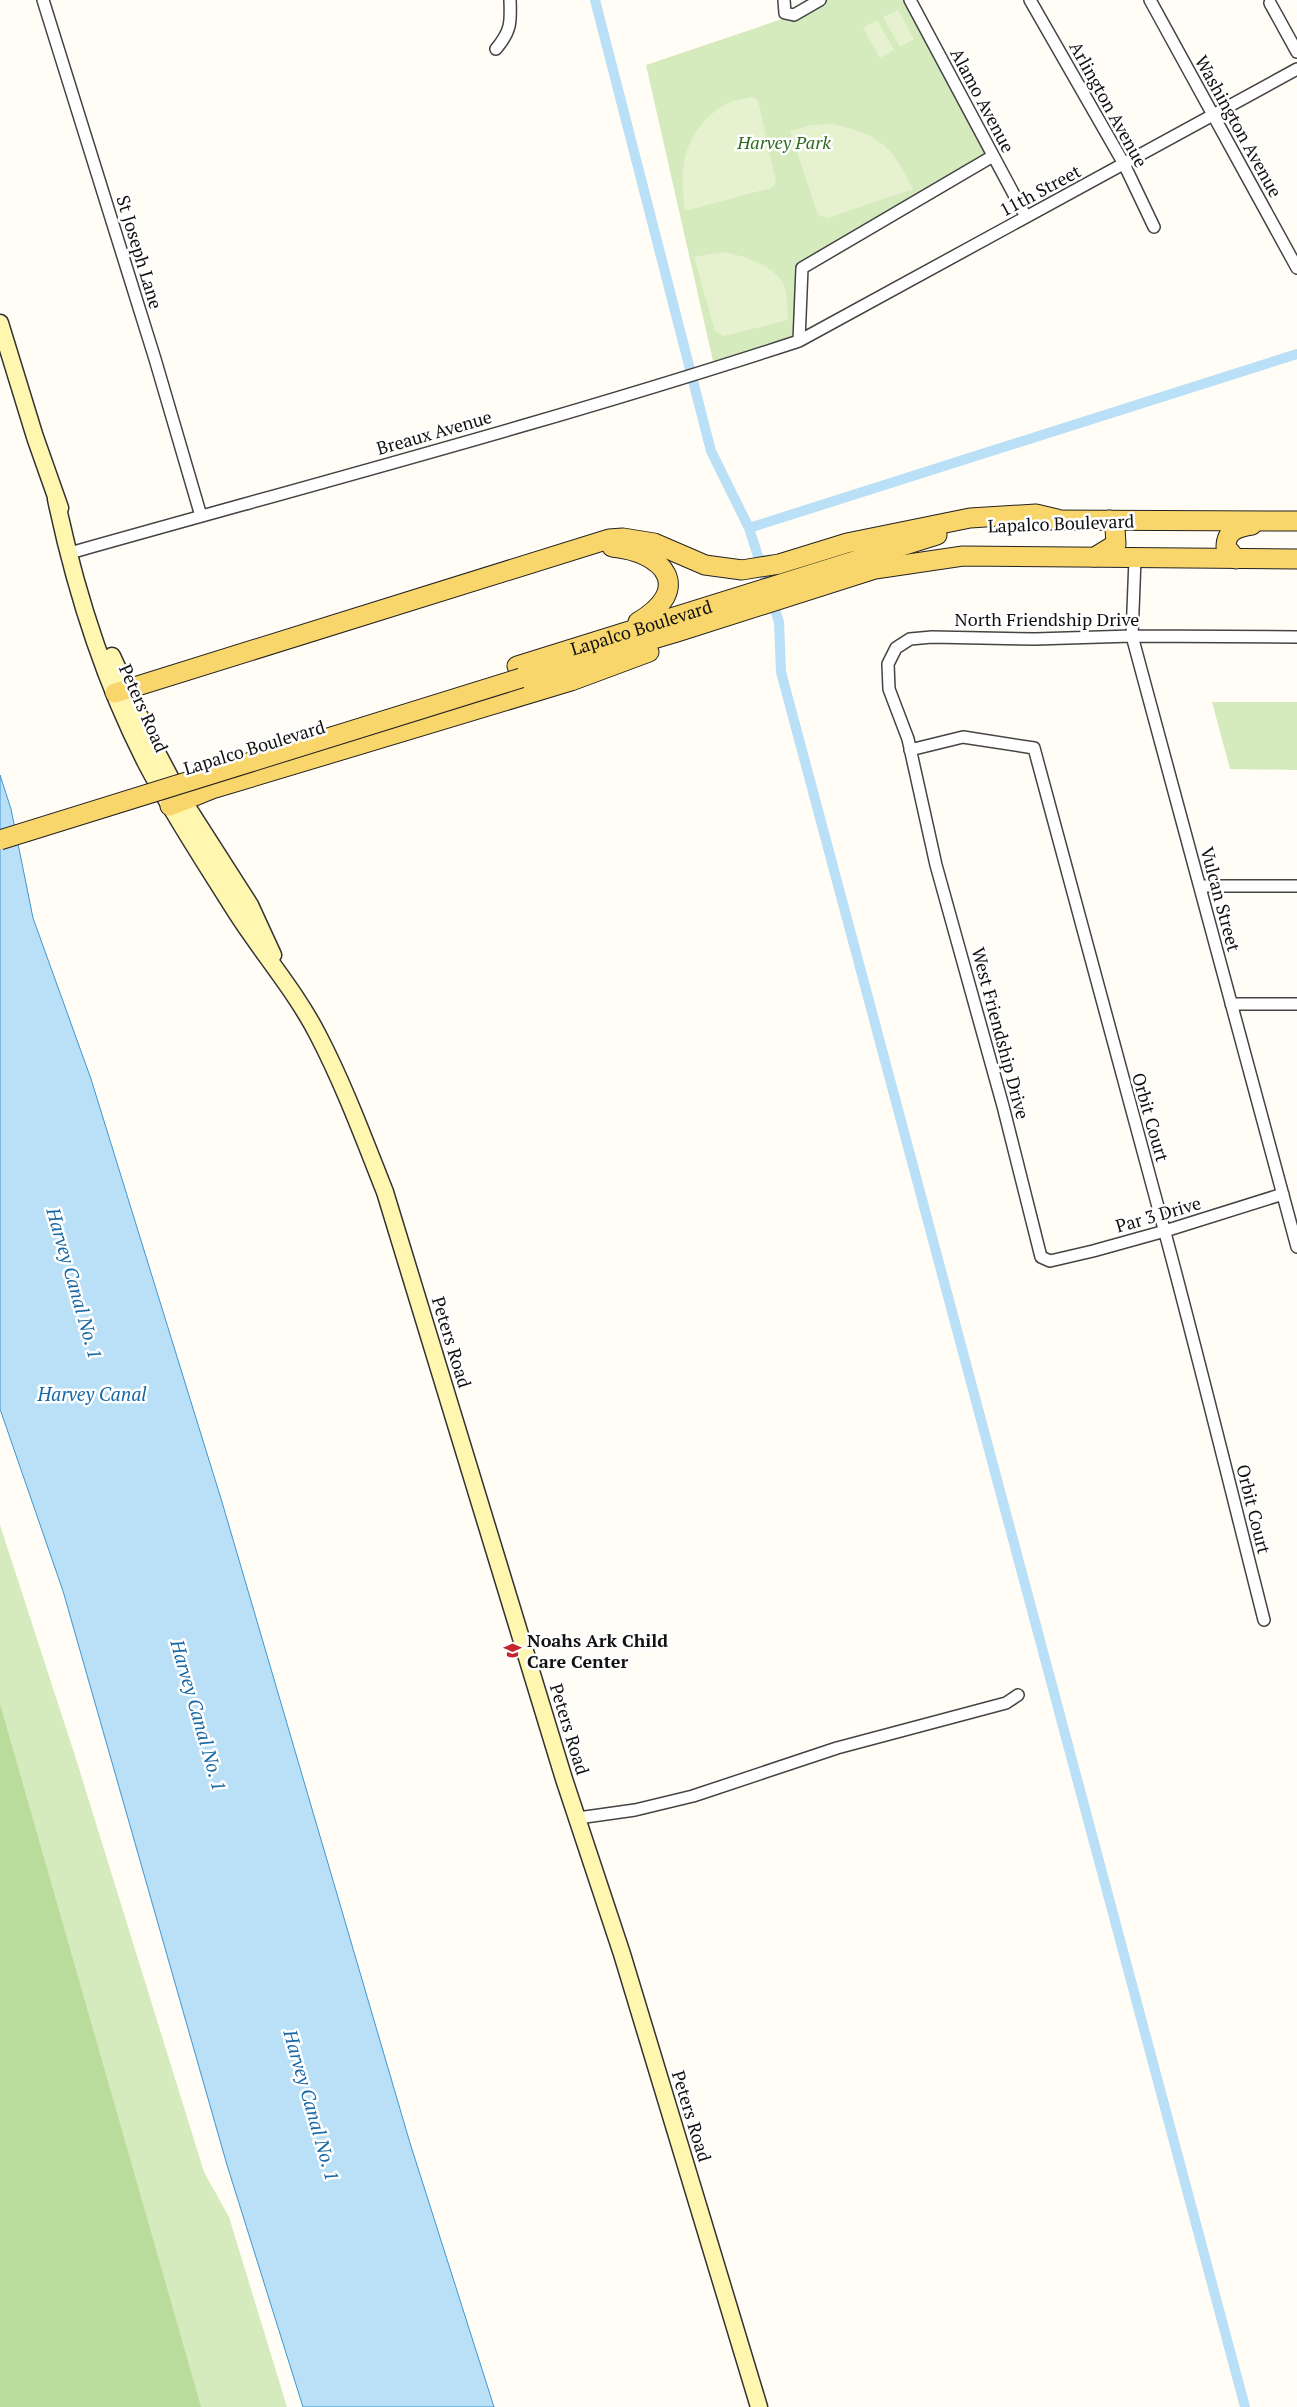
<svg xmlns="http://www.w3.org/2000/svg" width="1297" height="2407" font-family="'PT Serif',serif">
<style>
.green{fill:#d5ebbd}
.forest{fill:#b9dc9c}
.pitch{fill:#e6f2cf}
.water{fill:#b9e0f7;stroke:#3f96cf}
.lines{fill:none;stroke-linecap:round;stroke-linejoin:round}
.canal{stroke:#b9e0f7;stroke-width:10}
.street-casing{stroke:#444;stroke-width:14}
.secondary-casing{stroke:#333;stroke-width:19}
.primary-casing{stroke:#222;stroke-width:21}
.street{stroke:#fff;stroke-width:11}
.secondary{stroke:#fff6b0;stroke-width:16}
.primary{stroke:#f9d66b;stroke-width:19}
.primary-bridge-casing{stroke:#222;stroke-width:21;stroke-linecap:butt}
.primary-bridge{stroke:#f9d66b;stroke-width:19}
.labels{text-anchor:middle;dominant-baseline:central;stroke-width:5;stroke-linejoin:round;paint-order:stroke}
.street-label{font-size:18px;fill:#111;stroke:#fff}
.park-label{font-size:18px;font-style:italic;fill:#2f6b1f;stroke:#fff}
.poi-label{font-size:18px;font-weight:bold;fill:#111;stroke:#fff;text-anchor:start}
.water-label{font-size:19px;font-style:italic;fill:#1768a6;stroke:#fff}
</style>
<rect width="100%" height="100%" fill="#fffdf5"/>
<path class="green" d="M820,0H910L993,156L802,267L799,341L713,361L646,65L794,15Z
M1212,702H1297V770L1230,769Z
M0,1525L76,1759L204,2172L229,2217L287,2407H0Z"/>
<path class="forest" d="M0,1704L201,2407H0Z"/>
<path class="pitch" d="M898,10L914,39L900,47L883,17Z
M877,20L894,50L880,58L863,28Z
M752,97L758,101L776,182L771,188L685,211C678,167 684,129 726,104C733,100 744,99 752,97Z
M832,124C880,134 892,146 913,189L828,218L818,215L790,131L812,125Z
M723,252C742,255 779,267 785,288C788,298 787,310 788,320L724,336L715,331L694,257Z"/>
<path class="water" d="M0,775L11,809L33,918L91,1079L222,1502L410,2143L494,2407H303L227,2165L63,1591L0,1409Z"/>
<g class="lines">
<path class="canal" d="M595,0L711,451L749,528L779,622L781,672L1245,2407
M749,528L1297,354"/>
<defs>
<path id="street" d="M43,0L155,359L201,516
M784,0L785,13L794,15L820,0
M910,0L1026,217
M1030,0L1124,164L1154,227
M1150,0L1297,268
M1270,3L1297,52
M496,49C511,31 511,23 510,0
M799,341L802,268L993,156
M77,551C318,483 561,419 799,341L1297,69
M1135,559L1132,636L1297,1247
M910,750L963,737L1034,748C1076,909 1121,1069 1164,1229C1199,1359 1231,1490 1264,1620
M1200,886H1297
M1231,1004H1297
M1283,1194L1165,1231L1093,1251L1050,1261L1041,1257L1003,1106L936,865L908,739L889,689L888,664L896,648L910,639L932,637L1035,639L1132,636L1297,637
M578,1818L635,1810L693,1796L837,1748L1006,1703L1018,1695"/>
<path id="secondary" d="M0,323L35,437L60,508
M56,499C75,589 104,681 146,763C172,813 204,861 234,909C261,952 295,990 318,1035C344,1085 364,1139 385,1192L564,1779L622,1954L759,2407
M112,656L152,743L179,794L250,905L273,955"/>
<g id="primary">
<path d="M1046,520L1297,521"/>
<path d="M612,547C665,552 694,589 638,622"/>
<path d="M1095,557L1116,544L1115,528L1109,520"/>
<path d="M1236,559L1226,547C1226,530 1239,527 1252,525"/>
<path id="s1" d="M517,666L937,535"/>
<path d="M521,678L674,633L875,569L963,556L1297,559"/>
<path d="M115,693L609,539L623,538L654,543L705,565L742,570L779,564L847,543L970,518L1036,514L1057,519"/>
<path d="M170,806L212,789L571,681L649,652"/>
</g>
</defs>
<use href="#street" class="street-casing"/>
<use href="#secondary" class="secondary-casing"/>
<use href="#primary" class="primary-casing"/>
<use href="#street" class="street"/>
<use href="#secondary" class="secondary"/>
<use href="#primary" class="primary"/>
<defs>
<path id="primary-bridge" d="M0,840L521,678"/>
</defs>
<use href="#primary-bridge" class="primary-bridge-casing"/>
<use href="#primary-bridge" class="primary-bridge"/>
</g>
<defs>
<symbol id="school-bare" viewBox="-9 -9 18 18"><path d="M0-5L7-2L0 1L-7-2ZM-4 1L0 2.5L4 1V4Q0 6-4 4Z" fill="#c4262e" stroke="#fff" stroke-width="2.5" paint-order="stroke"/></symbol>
</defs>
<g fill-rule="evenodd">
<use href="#school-bare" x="500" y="1638" width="25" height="25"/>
</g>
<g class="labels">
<g class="street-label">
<text transform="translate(983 100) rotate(62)">Alamo Avenue</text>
<text transform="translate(1109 104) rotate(61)">Arlington Avenue</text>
<text transform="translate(1239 126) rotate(61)">Washington Avenue</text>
<text transform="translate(1040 190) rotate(-28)">11th Street</text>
<text transform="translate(140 252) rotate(73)">St Joseph Lane</text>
<text transform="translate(434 432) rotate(-16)">Breaux Avenue</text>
<text transform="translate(1061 523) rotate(-2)">Lapalco Boulevard</text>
<text x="1047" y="619">North Friendship Drive</text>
<text stroke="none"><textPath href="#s1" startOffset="130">Lapalco Boulevard</textPath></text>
<text transform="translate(144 708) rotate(66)">Peters Road</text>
<text transform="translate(254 747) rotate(-17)">Lapalco Boulevard</text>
<text transform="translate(1221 899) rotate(75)">Vulcan Street</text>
<text transform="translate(1001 1033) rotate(75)">West Friendship Drive</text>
<text transform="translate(1151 1117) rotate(74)">Orbit Court</text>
<text transform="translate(1158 1214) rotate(-16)">Par 3 Drive</text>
<text transform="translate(452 1342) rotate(73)">Peters Road</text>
<text transform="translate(1254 1509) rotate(76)">Orbit Court</text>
<text transform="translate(570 1729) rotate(73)">Peters Road</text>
<text transform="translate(692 2116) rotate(73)">Peters Road</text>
</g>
<g class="park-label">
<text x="784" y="142">Harvey Park</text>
</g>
<g class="poi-label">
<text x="527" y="1640">Noahs Ark Child<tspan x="527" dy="21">Care Center</tspan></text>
</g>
<g class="water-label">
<text transform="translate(75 1283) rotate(74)">Harvey Canal No. 1</text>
<text x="92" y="1393">Harvey Canal</text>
<text transform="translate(199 1715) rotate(74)">Harvey Canal No. 1</text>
<text transform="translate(312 2105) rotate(74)">Harvey Canal No. 1</text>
</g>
</g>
</svg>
